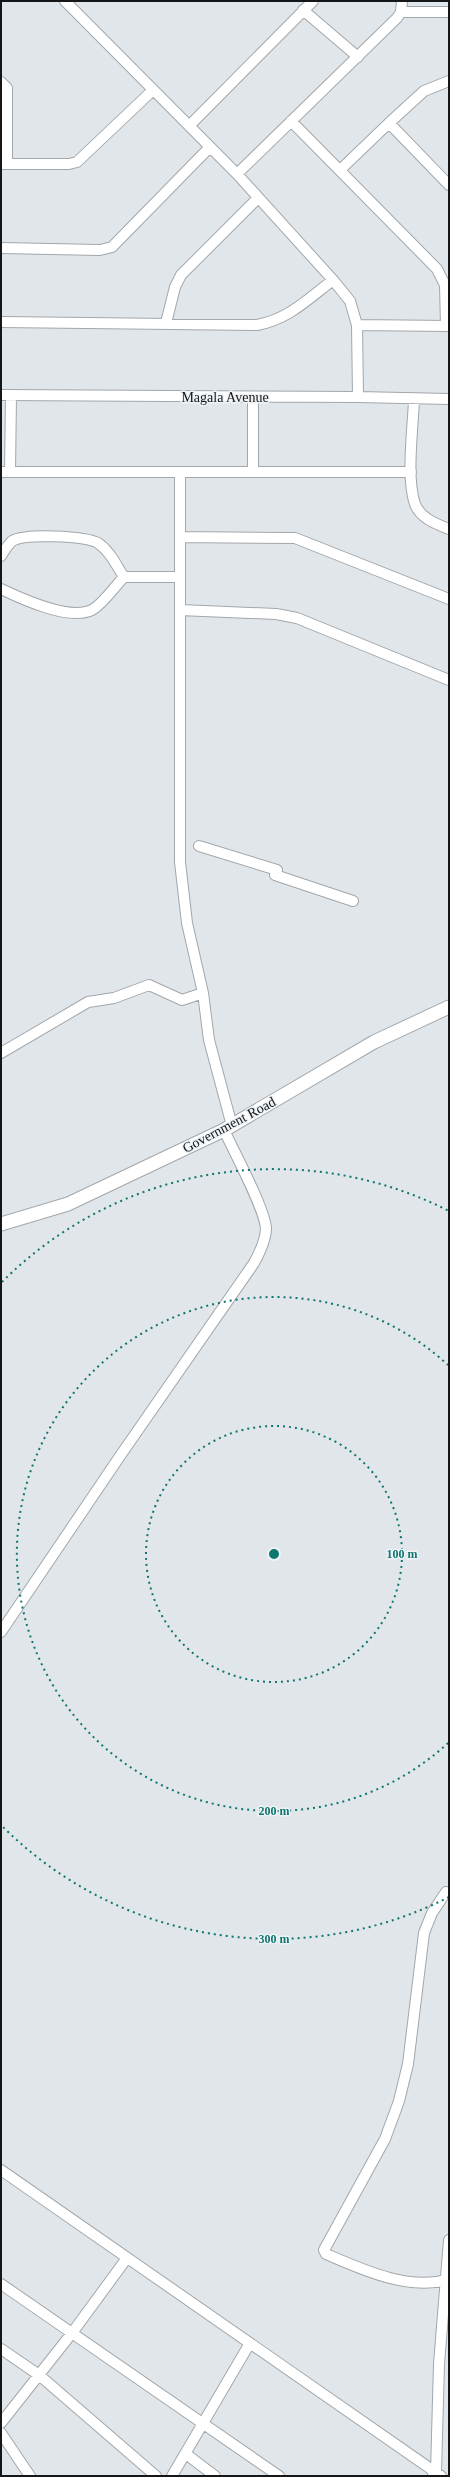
<svg xmlns="http://www.w3.org/2000/svg" width="450" height="2477" font-family="Georgia,serif">
<style>
.lines{fill:none;stroke-linecap:round;stroke-linejoin:round}
.minor-casing{stroke:#a2a7ab;stroke-width:12}
.tertiary-casing{stroke:#a2a7ab;stroke-width:15}
.minor{stroke:#fff;stroke-width:10}
.tertiary{stroke:#fff;stroke-width:13}
.ring{fill:none;stroke:#0f766e;stroke-width:2;stroke-dasharray:2 4}
.labels{text-anchor:middle;dominant-baseline:central;stroke-width:3;stroke-linejoin:round;paint-order:stroke}
.street-label{font-size:14px;fill:#141617;stroke:#eef3f7}
.centre{fill:#0f766e;stroke:#eef3f7;stroke-width:2}
.ring-label{font-size:12px;text-anchor:middle;font-weight:bold;fill:#0f766e;stroke:#eef3f7;stroke-width:3;stroke-linejoin:round;paint-order:stroke}
</style>
<rect width="100%" height="100%" fill="#e1e6ea"/>
<g class="lines">
<defs>
<path id="minor" d="M65,1L237,174L333,280L350,301L357,325L358,397
M303,10L358,57
M401,12H449
M449,81L424,91L389,123L449,185
M1,82L7,88V164
M291,121L437,269L445,285L446,326
M189,126L313,1
M1,164H69L77,162L153,90
M340,170L389,123
M237,174L397,18L401,12L402,1
M1,248L100,250L112,247L209,148
M1,322L257,325C289,319 308,299 333,280
M166,323L175,287L181,275L258,198
M357,325L449,326
M1,395L358,397L449,399
M253,398V471
M414,400C413,427 406,479 415,504C420,518 436,524 449,529
M1,472H411
M10,472L11,395
M180,473V862L187,923L203,993L209,1040L232,1126
M181,537L295,538L449,599
M1,556C4,551 8,545 12,541C25,533 85,536 98,543C110,551 116,565 124,577
M1,589C22,599 69,621 92,610C104,603 114,587 124,577H180
M180,610L276,614L297,618L449,680
M199,846L277,870
M275,875L353,901
M1,1053L88,1002L114,998L149,985L182,1000L203,993
M1,1632L120,1456L254,1263C260,1252 266,1240 266,1228C264,1207 234,1152 224,1130
M446,1892L432,1913L424,1933L408,2064L399,2101L385,2139L324,2250L326,2254C361,2269 410,2292 449,2279
M1,2170L441,2476
M1,2284L279,2476
M1,2349L39,2375L156,2476
M1,2423L72,2333L127,2258
M1,2433L30,2476
M186,2454L215,2476
M433,2475L436,2472L439,2364L449,2240
M172,2476L250,2343"/>
<path id="tertiary" d="M1,1224L68,1204L224,1130L374,1042L449,1007"/>
</defs>
<use href="#minor" class="minor-casing"/>
<use href="#tertiary" class="tertiary-casing"/>
<use href="#minor" class="minor"/>
<use href="#tertiary" class="tertiary"/>
</g>
<g class="ring">
<circle cx="274" cy="1554" r="128"/>
<path d="M448 1743A257 257 0 1 1 448 1365"/>
<path d="M449 1897A385 385 0 0 1 2 1826M2 1282A385 385 0 0 1 449 1211"/>
</g>
<g class="labels">
<g class="street-label">
<text x="225" y="397">Magala Avenue</text>
<text transform="translate(229 1125) rotate(-28)">Government Road</text>
</g>
</g>
<circle cx="274" cy="1554" r="6" class="centre"/>
<g class="ring-label">
<text x="402" y="1558">100 m</text>
<text x="274" y="1815">200 m</text>
<text x="274" y="1943">300 m</text>
</g>
<rect width="450" height="2477" fill="none" stroke="#141617" stroke-width="4"/>
</svg>
